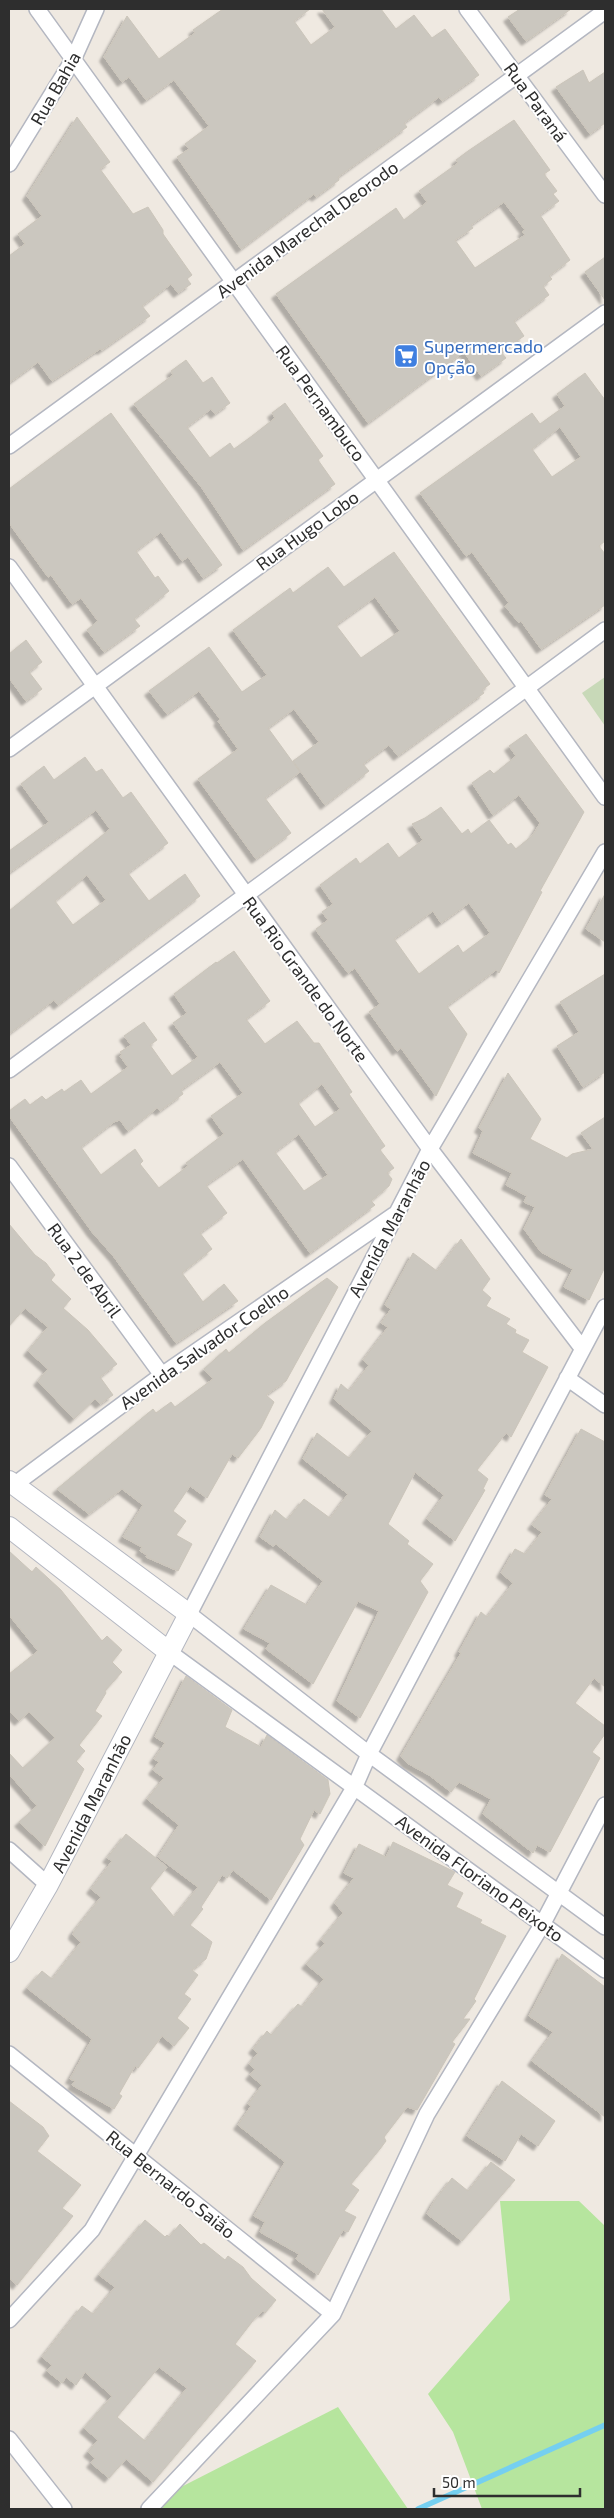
<svg xmlns="http://www.w3.org/2000/svg" width="614" height="2518" font-family="'Exo 2',sans-serif">
<style>
.green{fill:#b6e59e}
.cemetery{fill:#c8d9b8}
.lines{fill:none;stroke-linecap:round;stroke-linejoin:round}
.stream{stroke:#75cff0;stroke-width:5.5}
.building{fill:#cbc7bf;stroke:#cbc5ba;fill-rule:evenodd;filter:url(#shadow)}
.minor-casing{stroke:#b4b7c1;stroke-width:18}
.tertiary-casing{stroke:#b4b7c1;stroke-width:22}
.minor{stroke:#fff;stroke-width:15}
.tertiary{stroke:#fff;stroke-width:20}
.labels{text-anchor:middle;dominant-baseline:central;stroke-width:4;stroke-linejoin:round;paint-order:stroke}
.street-label{font-size:18px;fill:#2e2e2e;stroke:#fff}
.shop-label{font-size:18px;fill:#366cbe;stroke:#fff;text-anchor:start}
</style>
<defs>
<filter id="shadow"><feDropShadow dx="-4.5" dy="4.5" stdDeviation="1" flood-color="#0004"/></filter>
</defs>
<rect width="100%" height="100%" fill="#efe9e1"/>
<path class="green" d="M500,2201H579L605,2226V2509H482L453,2432L428,2394L510,2300Z
M338,2407L408,2509H138Z"/>
<path class="cemetery" d="M605,677V726L582,693Z"/>
<g class="lines">
<path class="stream" d="M418,2509L605,2425"/>
</g>
<path class="building" d="M223,9H310L294,21L311,45L335,27L322,9H381L396,29L414,15L432,38L445,29L479,75L442,101L439,97L404,123L407,127L338,177L339,180L316,197L314,194L241,249L177,157L189,149L185,144L209,126L174,80L146,100L129,77L122,82L104,57L127,16L159,59L195,33L193,30Z
M520,9H571L526,41L508,17Z
M583,70L589,83L605,72V123L590,134L556,87Z
M77,117L110,162L100,169L133,214L148,207L163,230V234L192,275L187,279L191,284L178,293L171,284L142,306L150,316L102,350L100,349L52,381L38,362L9,383V256L25,244L18,234L42,216L27,196Z
M514,120L550,170L544,174L557,191L553,194L559,201L540,215L570,260L549,276L552,279L543,286L549,295L514,321L524,336L501,352L506,358L481,376L464,352L368,423L276,294L396,208L404,220L427,202L419,191L458,163L456,160L468,151ZM504,202L525,230L522,232L525,235L475,268L455,240L473,228L471,225Z
M605,257V300L585,272Z
M186,360L203,383L212,377L230,403L215,414L211,409L187,427L210,458L230,443L234,449L252,436L275,418L272,413L285,403L323,456L318,460L335,484L243,550L202,488L134,404L173,375L171,371Z
M585,373L605,400V541L599,546L605,554V605L541,649L521,621L519,623L505,606L509,603L472,552L466,556L420,493L532,413L540,424L565,406L557,394ZM560,427L581,457L552,477L532,449Z
M111,413L222,565L203,578L188,557L182,561L161,532L136,551L155,578L158,576L169,591L134,619L140,626L104,652L87,630L98,621L81,598L72,604L51,575L48,577L9,523V489Z
M394,552L490,684L482,690L484,693L398,756L389,745L363,764L369,771L325,805L293,761L319,742L294,709L268,728L300,772L265,798L291,833L256,859L198,779L238,749L218,721L220,719L199,691L167,714L149,691L209,647L242,692L267,675L233,630L290,588L293,593L328,567L344,587ZM375,597L400,631L361,658L336,625Z
M26,640L42,662L29,672L42,689L26,701L9,678V654Z
M526,734L584,812L540,891L542,892L499,973L496,970L447,1006L467,1034L436,1096L401,1048L397,1051L369,1012L380,1004L355,968L348,973L318,933L316,929L328,920L322,912L333,904L320,885L356,858L360,864L388,843L399,858L423,840L412,824L425,818L441,807L462,834L468,829L471,834L489,820L508,845L511,843L516,849L533,835L540,823L519,795L493,815L472,783L490,770L494,774L516,756L509,746ZM469,903L490,933L463,953L458,945L419,974L394,939L433,911L441,923Z
M85,757L96,772L102,769L123,798L131,792L168,843L128,873L149,901L185,874L200,896L72,994L58,1005L54,1000L9,1034V911L110,829L96,810L9,873V851L49,822L21,784L44,766L54,780ZM87,875L106,900L73,925L55,901Z
M605,894V942L586,929Z
M234,951L270,1001L246,1019L265,1044L297,1021L314,1043H319L352,1092L349,1094L385,1146L380,1150L394,1168L387,1173L392,1179L389,1186L371,1201L375,1205L310,1253L243,1159L206,1185L227,1213L200,1233L212,1249L182,1273L203,1302L224,1284L238,1301L176,1343L114,1257L92,1232L9,1116V1111L25,1099L30,1105L42,1096L46,1100L62,1089L64,1092L81,1080L91,1094L128,1067L120,1056L122,1055L120,1052L131,1045L124,1036L144,1022L157,1040L150,1045L172,1076L198,1057L173,1023L187,1013L174,994L216,962L217,963ZM220,1062L243,1093L211,1116L224,1134L186,1163L188,1166L159,1188L140,1164L143,1161L135,1149L101,1175L81,1147L114,1122L120,1120L128,1131L157,1108L160,1111L183,1094L181,1090ZM322,1084L340,1109L315,1127L298,1103ZM299,1134L328,1175L304,1191L275,1152Z
M605,974V1072L583,1087L557,1046L579,1032L560,1002Z
M508,1073L541,1119L530,1139L567,1158L572,1154L593,1149L581,1133L605,1117V1267L589,1300L564,1287L573,1269L541,1252L524,1229L535,1207L524,1202L527,1196L506,1185L512,1173L473,1153L483,1131L479,1128Z
M9,1224L35,1255L46,1263L55,1275L51,1280L71,1299L63,1308L88,1330L117,1364L100,1377L113,1395L100,1404L95,1399L74,1419L38,1381L48,1369L28,1351L48,1327L25,1308L9,1326Z
M461,1239L490,1279L482,1290L491,1298L486,1306L510,1319L506,1324L516,1330L515,1333L529,1340L522,1352L548,1367L511,1437L506,1433L477,1470L488,1479L483,1489L485,1490L455,1541L427,1519L444,1495L415,1472L388,1524L409,1541L407,1544L433,1564L420,1581L428,1592L360,1718L337,1701L379,1611L358,1601L313,1684L266,1649L270,1643L244,1629L271,1585L307,1605L323,1581L276,1544L273,1546L260,1537L275,1510L287,1520L304,1499L330,1518L348,1494L303,1459L317,1433L349,1458L372,1431L334,1399L341,1384L349,1391L369,1365L363,1360L388,1327L381,1323L391,1309L385,1305L413,1253L437,1271Z
M327,1278L338,1287L286,1381L266,1395L274,1402L261,1428L238,1458L232,1454L207,1498L190,1486L173,1511L186,1521L176,1535L192,1544L178,1571L146,1557L147,1555L140,1551L142,1547L123,1537L143,1505L122,1489L89,1514L57,1489L153,1409L156,1413L171,1402L175,1407L213,1379L204,1369L226,1349L229,1353L265,1323Z
M581,1429L605,1442V1687L594,1678L575,1703L605,1726V1734L592,1752L600,1758L550,1852L537,1845L533,1853L483,1814L491,1799L459,1782L451,1792L429,1775L407,1763L401,1756L461,1653L459,1652L481,1612L487,1617L513,1583L501,1573L515,1549L525,1554L542,1532L532,1525L552,1499L545,1495Z
M9,1551L32,1572L36,1567L61,1590L102,1641L107,1636L122,1650L112,1662L122,1672L105,1691L106,1693L95,1711L102,1716L79,1745L85,1751L76,1761L84,1769L45,1846L19,1822L37,1806L9,1774V1753L23,1768L55,1738L29,1712L19,1721L9,1711V1674L38,1651L9,1615Z
M186,1676L232,1710L225,1727L261,1747L267,1735L328,1780L330,1794L320,1814L314,1810L300,1839L304,1845L271,1900L233,1870L227,1878L222,1875L201,1907L203,1909L190,1925L212,1942L206,1959L192,1970L198,1975L184,1994L191,1999L177,2018L189,2028L174,2046L162,2036L138,2068L135,2066L119,2094L122,2096L114,2109L72,2085L75,2081L70,2079L92,2039L27,1988L42,1971L52,1979L81,1942L73,1935L74,1931L101,1897L91,1889L112,1861L107,1858L126,1834L167,1867L150,1888L174,1917L198,1887L158,1857L179,1825L147,1799L164,1778L153,1770L159,1762L154,1759L165,1743L155,1737Z
M393,1842L455,1872L447,1885L463,1893L456,1907L482,1920L480,1923L506,1936L474,1999L476,2001L463,2019H470L452,2042L455,2044L417,2110L407,2107L384,2137L386,2141L380,2149L351,2184L359,2190L344,2211L356,2217L348,2232L343,2230L318,2275L296,2259L299,2254L260,2232L265,2222L254,2216L285,2162L238,2125L251,2106L248,2104L262,2085L250,2075L255,2069L249,2064L258,2053L253,2049L267,2031L271,2035L298,2004L302,2007L324,1979L306,1964L325,1943L321,1940L343,1913L335,1903L354,1878L344,1873L359,1844L386,1857Z
M562,1954L605,1987V2117L532,2061L553,2032L529,2016Z
M502,2081L555,2121L538,2146L521,2134L505,2161L467,2136Z
M9,2101L43,2127L49,2136L37,2151L81,2185L62,2208L73,2216L17,2285L9,2278Z
M491,2162L515,2180L462,2241L427,2214L435,2200L452,2178L468,2191Z
M145,2220L165,2237L167,2235L169,2237L180,2224L201,2245L204,2243L225,2260L228,2256L243,2267L251,2278L276,2300L265,2313L263,2311L255,2318L235,2344L256,2361L153,2482L126,2459L109,2478L91,2463L95,2458L88,2452L98,2440L84,2428L112,2396L85,2372L76,2385L66,2377L62,2383L47,2371L52,2365L42,2357L82,2306L93,2314L115,2287L99,2275ZM159,2367L187,2388L145,2441L117,2417Z"/>
<g class="lines">
<defs>
<path id="minor" d="M37,9L605,797
M467,9L605,195
M9,164L73,60L96,9
M9,446L605,11
M9,567L430,1149L582,1348
M9,749L605,313
M605,852L430,1149L189,1614L369,1754L605,1927
M9,1070L605,630
M9,1166L162,1375
M567,1378L605,1405
M14,1485L162,1375L394,1215
M169,1652L605,1970
M9,1850L48,1885
M9,2054L333,2314
M9,2320L92,2230L355,1786L369,1754L605,1307
M9,2439L64,2509
M149,2509L333,2314L427,2114L542,1925L605,1805"/>
<path id="tertiary" d="M9,1481L189,1614L48,1885L9,1952
M9,1527L169,1652"/>
</defs>
<use href="#minor" class="minor-casing"/>
<use href="#tertiary" class="tertiary-casing"/>
<use href="#minor" class="minor"/>
<use href="#tertiary" class="tertiary"/>
</g>
<defs>
<symbol id="supermarket-square" viewBox="-11 -11 22 22"><rect x="-9" y="-9" width="18" height="18" rx="4" fill="#3f7fe0" stroke="#fff"/><path d="M-6-5.5h2.5l.6 2H6L4.5 2H-2.5L-4.4-4H-6ZM-1.5 3.2a1.3 1.3 0 1 0 .1 0ZM3 3.2a1.3 1.3 0 1 0 .1 0Z" fill="#fff"/></symbol>
</defs>
<g fill-rule="evenodd">
<use href="#supermarket-square" x="392" y="342" width="28" height="28"/>
</g>
<g class="labels">
<g class="street-label">
<text transform="translate(55 88) rotate(-60)">Rua Bahia</text>
<text transform="translate(536 102) rotate(54)">Rua Paraná</text>
<text transform="translate(307 229) rotate(-36)">Avenida Marechal Deorodo</text>
<text transform="translate(321 403) rotate(54)">Rua Pernambuco</text>
<text transform="translate(307 530) rotate(-36)">Rua Hugo Lobo</text>
<text transform="translate(306 979) rotate(54)">Rua Rio Grande do Norte</text>
<text transform="translate(389 1228) rotate(-62)">Avenida Maranhão</text>
<text transform="translate(85 1270) rotate(54)">Rua 2 de Abril</text>
<text transform="translate(204 1347) rotate(-35)">Avenida Salvador Coelho</text>
<text transform="translate(91 1803) rotate(-63)">Avenida Maranhão</text>
<text transform="translate(480 1878) rotate(36)">Avenida Floriano Peixoto</text>
<text transform="translate(171 2184) rotate(39)">Rua Bernardo Saião</text>
</g>
<g class="shop-label">
<text x="424" y="346">Supermercado<tspan x="424" dy="21">Opção</tspan></text>
</g>
</g>
<rect width="614" height="2518" fill="none" stroke="#2e2e2e" stroke-width="20"/>
<path d="M434 2488v8h146v-8" fill="none" stroke="#2e2e2e" stroke-width="2.5"/>
<text x="442" y="2488" font-size="15" fill="#2e2e2e" stroke="#ffffff" stroke-width="4" paint-order="stroke">50 m</text>
</svg>
